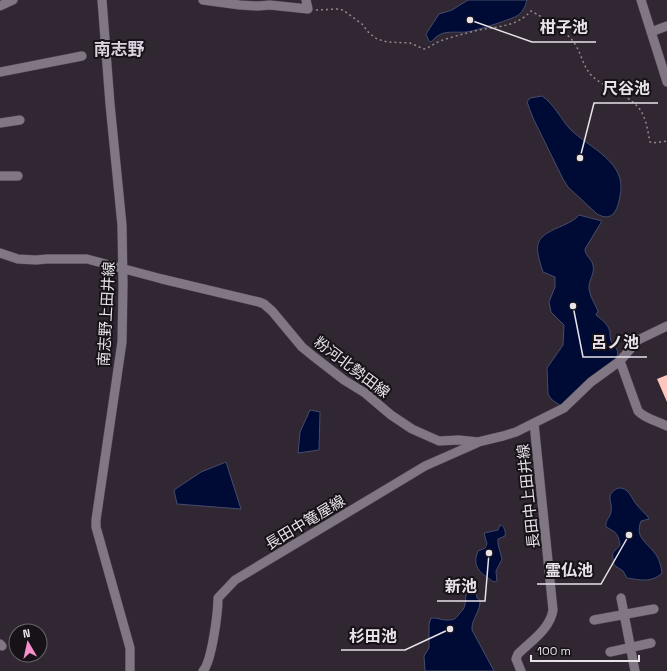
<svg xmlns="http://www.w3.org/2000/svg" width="667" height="671" font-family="'Space Grotesk','Noto Sans JP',sans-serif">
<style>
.water{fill:#000b35;stroke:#464c6b}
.building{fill:#fcc5bd}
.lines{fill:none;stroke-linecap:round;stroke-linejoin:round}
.minor-casing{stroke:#4a424c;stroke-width:10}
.path{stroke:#918992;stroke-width:1.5;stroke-dasharray:2 3;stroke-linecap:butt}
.minor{stroke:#817683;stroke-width:9}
.labels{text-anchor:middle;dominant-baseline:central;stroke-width:4;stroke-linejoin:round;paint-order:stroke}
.street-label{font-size:15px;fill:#e8e2e9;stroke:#161217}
.quarter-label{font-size:17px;font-weight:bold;fill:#ddd1e0;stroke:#161217}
.leader{fill:none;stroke:#e8e2e9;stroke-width:1.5}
.callout-dot{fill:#e8e2e9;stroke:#161217;stroke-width:1.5}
.callout-label{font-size:16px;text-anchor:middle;font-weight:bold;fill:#e8e2e9;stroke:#161217;stroke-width:4;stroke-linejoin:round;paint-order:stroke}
</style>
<rect width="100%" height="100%" fill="#312732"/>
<path class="water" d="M468,0H527C525,7 523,12 517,16C509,20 475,31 466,32C451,33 442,29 431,42L429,41L426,34L439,14L452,10Z
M542,96C554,104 561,119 570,129C589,148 628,162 620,196C619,201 618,208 614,213C609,219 603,217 597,214L568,187L563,179L533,118L527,102L530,98Z
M579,215L602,221L585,249C585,256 592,259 593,265C595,274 589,279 589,287C589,295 595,304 598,311L596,315C601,319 609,325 610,332C610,335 610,338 611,341C616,350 621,349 615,361L561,406L551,399L548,394L547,368L563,345L564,325L551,312L549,302L555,287V277L543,272C533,242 535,237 564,225C570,222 575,220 579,215Z
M310,410L320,412L319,450L298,453L300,432Z
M226,462L241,509L177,504L174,490L201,472Z
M618,488C629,487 631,498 637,505C640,509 645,513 648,517L649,519L641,521C635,537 645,541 654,552C659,558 661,565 662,573C652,583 640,580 627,578L623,571L614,565C612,550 611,556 620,545C618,533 616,532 606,527C605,520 610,518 611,512C613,500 604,496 618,488Z
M500,525C504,525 506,532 505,536L498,539V544L502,559L496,571L497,581L494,582C482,574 471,568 478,551L485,548L487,544L484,533L498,530Z
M471,588L476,592L477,598L480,600C481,611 471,619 472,630L494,671H425L424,656L429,648V624L431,618C438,617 442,621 449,620C455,620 456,618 459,614C469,605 463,600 468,589Z"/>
<path class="building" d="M667,375V402L657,379Z"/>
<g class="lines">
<defs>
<path id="minor" d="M102,0L110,104L122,225L123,285L122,342L96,520V527L130,648V671
M203,0L240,5L258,6L270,5L308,9L306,0
M641,0L667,82
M0,6L13,0
M651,32L667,26
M0,72L82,56
M0,123L20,120
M0,176H18
M0,253L18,259L36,260L47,259H87L162,279L259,302L264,304L272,311L302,347L313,356L344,380L365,393L391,415L412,429L439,441L459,440L478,442L503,436L516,432L564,408L591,382L620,361L638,340L667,326
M620,361L638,411C645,419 658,421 667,426
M621,598L635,671
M594,620L654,609
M0,644L2,646
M610,652L651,643
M203,671C212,661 218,612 218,598L235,580L425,466L477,443
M521,671L516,659L518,654C531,641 550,629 553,610L534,423"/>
</defs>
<use href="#minor" class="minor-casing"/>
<path class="path" d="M316,10L337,9L343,10L362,24L369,33L377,39L387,42L410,43L424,49C431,47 436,42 443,40C455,36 467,33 479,30C499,26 516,27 531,11C544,18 568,32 575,44C582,55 583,67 592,76C607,90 635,96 643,115C647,123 648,133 650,142L653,143L667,141"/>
<use href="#minor" class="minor"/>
</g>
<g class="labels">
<g class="street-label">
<text transform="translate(106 314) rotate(-87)">南志野上田井線</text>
<text transform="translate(352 367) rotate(37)">粉河北勢田線</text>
<text transform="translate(528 496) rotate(-96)">長田中上田井線</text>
<text transform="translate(305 522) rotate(-31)">長田中篭屋線</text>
</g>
<g class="quarter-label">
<text x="119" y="49">南志野</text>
</g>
</g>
<path class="leader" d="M470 20L532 42H596M580 158L594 103H658M573 306L583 357H647M629 535L601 584H537M489 553L485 601H437M450 629L405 650H341"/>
<g class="callout-dot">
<circle cx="470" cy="20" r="4"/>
<circle cx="580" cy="158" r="4"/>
<circle cx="573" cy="306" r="4"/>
<circle cx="629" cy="535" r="4"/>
<circle cx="489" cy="553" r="4"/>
<circle cx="450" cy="629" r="4"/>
</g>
<g class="callout-label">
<text x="564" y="33">柑子池</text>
<text x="626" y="94">尺谷池</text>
<text x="615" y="348">呂ノ池</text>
<text x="569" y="576">霊仏池</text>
<text x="461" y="592">新池</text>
<text x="373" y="642">杉田池</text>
</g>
<g transform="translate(28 643) rotate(351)"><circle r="19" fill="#161217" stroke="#6a656b"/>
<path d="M0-3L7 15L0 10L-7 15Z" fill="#f890cb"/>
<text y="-6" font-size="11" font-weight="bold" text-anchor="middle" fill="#e8e2e9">N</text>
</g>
<path d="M531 655v6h108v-6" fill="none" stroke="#e8e2e9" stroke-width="2"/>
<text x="537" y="655" font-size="12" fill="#e8e2e9" stroke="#161217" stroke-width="3" paint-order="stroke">100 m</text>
</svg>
